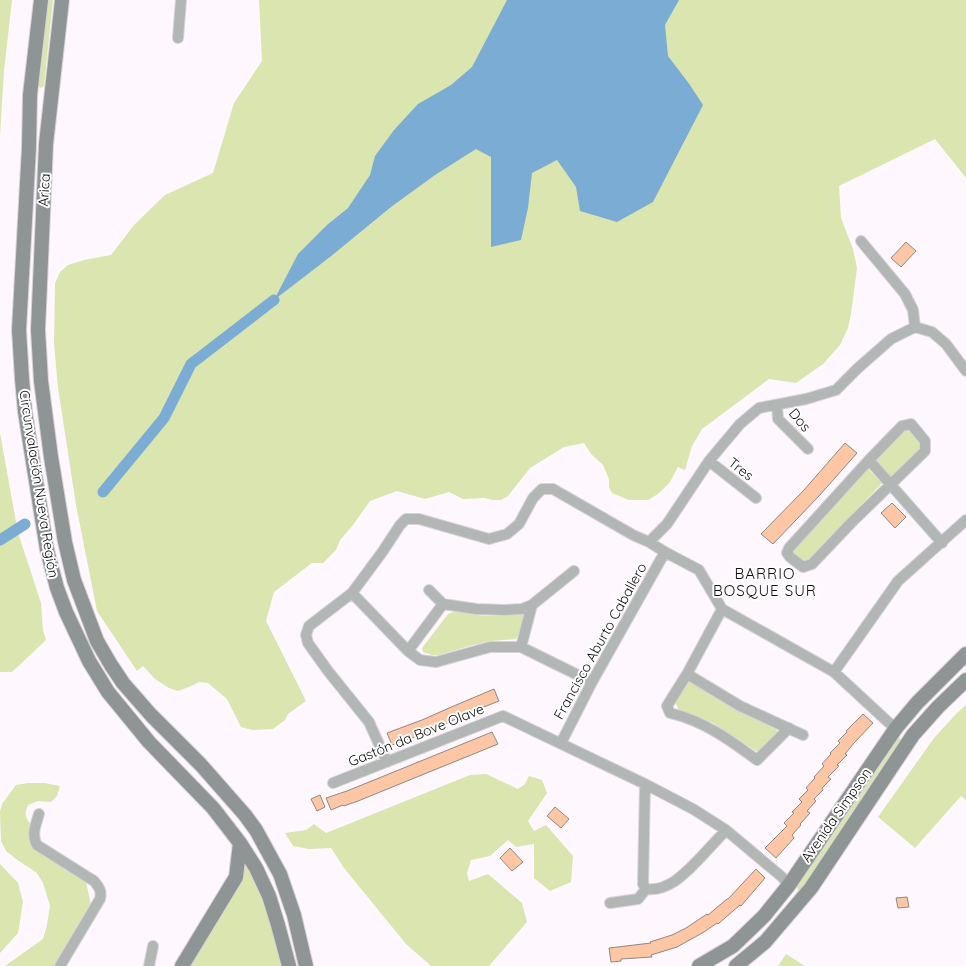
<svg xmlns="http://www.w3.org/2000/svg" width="966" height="966" font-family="Quicksand,sans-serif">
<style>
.green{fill:#dae5b0}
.water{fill:#7badd4}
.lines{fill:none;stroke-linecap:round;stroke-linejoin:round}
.canal{stroke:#7badd4;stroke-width:11}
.building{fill:#fdc6a4;stroke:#8f8884}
.street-casing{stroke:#d8d3d8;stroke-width:12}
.secondary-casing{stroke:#d8d3d8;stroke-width:16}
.street{stroke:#b2b6b5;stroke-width:10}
.secondary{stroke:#8f9494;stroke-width:14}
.labels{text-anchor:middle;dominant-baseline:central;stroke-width:4;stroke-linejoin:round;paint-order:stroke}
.street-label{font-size:14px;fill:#100e10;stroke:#fff}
.neighbourhood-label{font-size:15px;letter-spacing:1px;fill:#100e10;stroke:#fff}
</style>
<rect width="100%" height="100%" fill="#fef8fe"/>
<path class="green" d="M0,0H12L4,71L0,136Z
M45,0H53L44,86L41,88L36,85Z
M259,0H966V178L935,139L839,186L841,218L853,249L857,268L851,314L848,328L840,345L823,364L796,383L769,379L702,429L692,446L685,470L678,467L670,482L658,494L648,500H629L612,493L609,487V479L603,465L591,454L584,443L564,447L530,468L508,496L501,500H493L484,498L463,499L449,492L425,499L397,491L370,501L353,525L340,540L336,550L323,563H312L274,592L266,621L306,701L288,714L285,720L273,729L252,730L241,727L227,699L208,683L199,682L189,687L178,691L169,688L155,679L143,666L137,671L97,611L76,505L58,388L54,343L55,283L60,272L68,265L84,260L111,255L134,225L165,195L213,173L234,103L262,61Z
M910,429L922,443L921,452L895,478L889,476L874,459L901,431Z
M0,433L18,533L41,603L43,630L46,640L12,672H0Z
M868,469L882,483L809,560L803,561L793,553L794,547L866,470Z
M457,611C464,612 470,614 477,615C493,617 509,615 524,613L527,618L516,639L491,641L469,646L439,655H432L423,652L422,648L448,614Z
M690,680L774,726L777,730L776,736L761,751H756L713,723L679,711L676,704V701L686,681Z
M966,705V800L961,796L915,848L878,817L934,738L957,713Z
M898,737L902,740L799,894L796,884L894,739Z
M470,775L486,774L518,789L525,784L529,776L542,780L547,793L528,821L534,831L546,825L573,856L571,882L550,891L534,878V844L516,847L508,840L490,856L471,860L467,873L469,881L488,874L522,903L527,922L489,966H431L406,944L344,868L331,848L309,849L293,846L285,833L306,830L314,824L326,833Z
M28,783H45L60,786L57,796L51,802L38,801L28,805C24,815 25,816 31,825C28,833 28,839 32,847L84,878L86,882L91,905L54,966H5L43,939L47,925L50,906L43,883L37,873L16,859L6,851L1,841L0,812L2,804L16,785Z
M245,862L265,901L276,942L281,966H186L242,872Z
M0,864L18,883L23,902L18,933L0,953Z
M786,954L805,966H778Z"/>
<path class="water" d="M507,0H679L665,25L668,56L690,85L703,105L653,202L617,222L580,211L576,187L557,160L532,173L528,208L521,240L491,247V157L476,149L435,175L391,207L330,257L274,300L298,254L327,225L348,208L370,175L375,156L394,130L418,104L451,85L472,67Z"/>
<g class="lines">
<path class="canal" d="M103,492L164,418L191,364L274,300
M0,540L25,524"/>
</g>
<path class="building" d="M906,242L916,251L901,267L891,258Z
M845,443L857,453L819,496L773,544L761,534L804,490Z
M892,503L906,517L895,528L881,513Z
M494,689L499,701L466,714L431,731L392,745L387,733L422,720L449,708Z
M863,714L873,723L854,743L845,754L847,755L837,765L839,766L828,777L831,779L822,788L823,790L814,799L816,801L807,811L810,813L800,824L801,825L792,835L794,838L776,858L765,848L787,826L784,823L794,813L792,812L802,802L799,799L808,790L806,788L815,778L814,777L824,766L822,764L831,754L830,753L840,743L838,741L847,732L846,731Z
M492,732L498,744L358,801L344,806L343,805L331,810L326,798L347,791Z
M320,795L325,807L317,811L311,799Z
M555,807L569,819L561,828L547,816Z
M510,848L523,862L512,871L500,858Z
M756,869L765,878L741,906L740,905L718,924L717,923L704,932L677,947L651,955L652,957L621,959V961L611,962L609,948L651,943L650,942L672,935L686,928L707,914L708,915L727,899H728Z
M907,897L909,907L898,908L896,898Z"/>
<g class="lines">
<defs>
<path id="street" d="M178,38L181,0
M861,241L905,294L913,310L915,327
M915,327L932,332L946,344L966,371
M777,405L778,419L808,449
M911,424L925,441V451L851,523L812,564L803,567L790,557L787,553L789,548L869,460L902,426Z
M869,460L942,543
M709,461L756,498
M649,542L665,552L699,570L722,609L834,672L888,722L896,728
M429,590L443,604L476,609L504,610L522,609L532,605L574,571
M352,593L408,651L420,660L436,662L490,647H521L592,682
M722,609L687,674L667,706L670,713C704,721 730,740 757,760L789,728
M521,647L532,605
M408,651L443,604
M834,672L898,581L966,520
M687,674L740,706L803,735
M561,743L592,682L665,552
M387,762L369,722L328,671L308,643L306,635L309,626L352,593L383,551L400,525L406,519H419L489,539L507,534L519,524L533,498L542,489H553L633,535L649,542L667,524L709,461L740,424L759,408L806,399L836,390L858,368L891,339L915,327
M333,783L503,716L645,784L693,809L726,830L782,877L789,885
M645,784L643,884L646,889C670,892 687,871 702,856C710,847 718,839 726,830
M39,814C36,824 31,835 37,845L94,881C99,887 102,891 100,899L60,966
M610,903L638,899L646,889
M149,966L153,946"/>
<path id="secondary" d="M41,0L30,95L29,147L19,330L22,379L25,412L47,550L57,588L66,612L89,661L108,692L149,742L213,808L240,843L256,868L269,896L278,925L289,966
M62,0L46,144L38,330L41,381L51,457L65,542L74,580L97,641L111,665L123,683L151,715L201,765L245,815L256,830L280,874L294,915L306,966
M182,966L236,877L240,843
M699,966L733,946L764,916L789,885L896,728L917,703L966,654
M736,966L765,942L811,888L913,735L938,707L966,680"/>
</defs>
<use href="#street" class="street-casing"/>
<use href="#secondary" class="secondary-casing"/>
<use href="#street" class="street"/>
<use href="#secondary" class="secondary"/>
</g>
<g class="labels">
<g class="street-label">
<text transform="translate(44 190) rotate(-87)">Arica</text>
<text transform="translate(800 420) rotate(50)">Dos</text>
<text transform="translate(741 469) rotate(38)">Tres</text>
<text transform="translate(39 484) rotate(81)">Circunvalación Nueva Región</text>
<text transform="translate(600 641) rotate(-61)">Francisco Aburto Caballero</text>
<text transform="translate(416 735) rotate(-22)">Gastón da Bove Olave</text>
<text transform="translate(836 815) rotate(-55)">Avenida Simpson</text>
</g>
<g class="neighbourhood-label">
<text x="765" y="573">BARRIO<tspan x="765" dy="17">BOSQUE SUR</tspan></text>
</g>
</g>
</svg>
